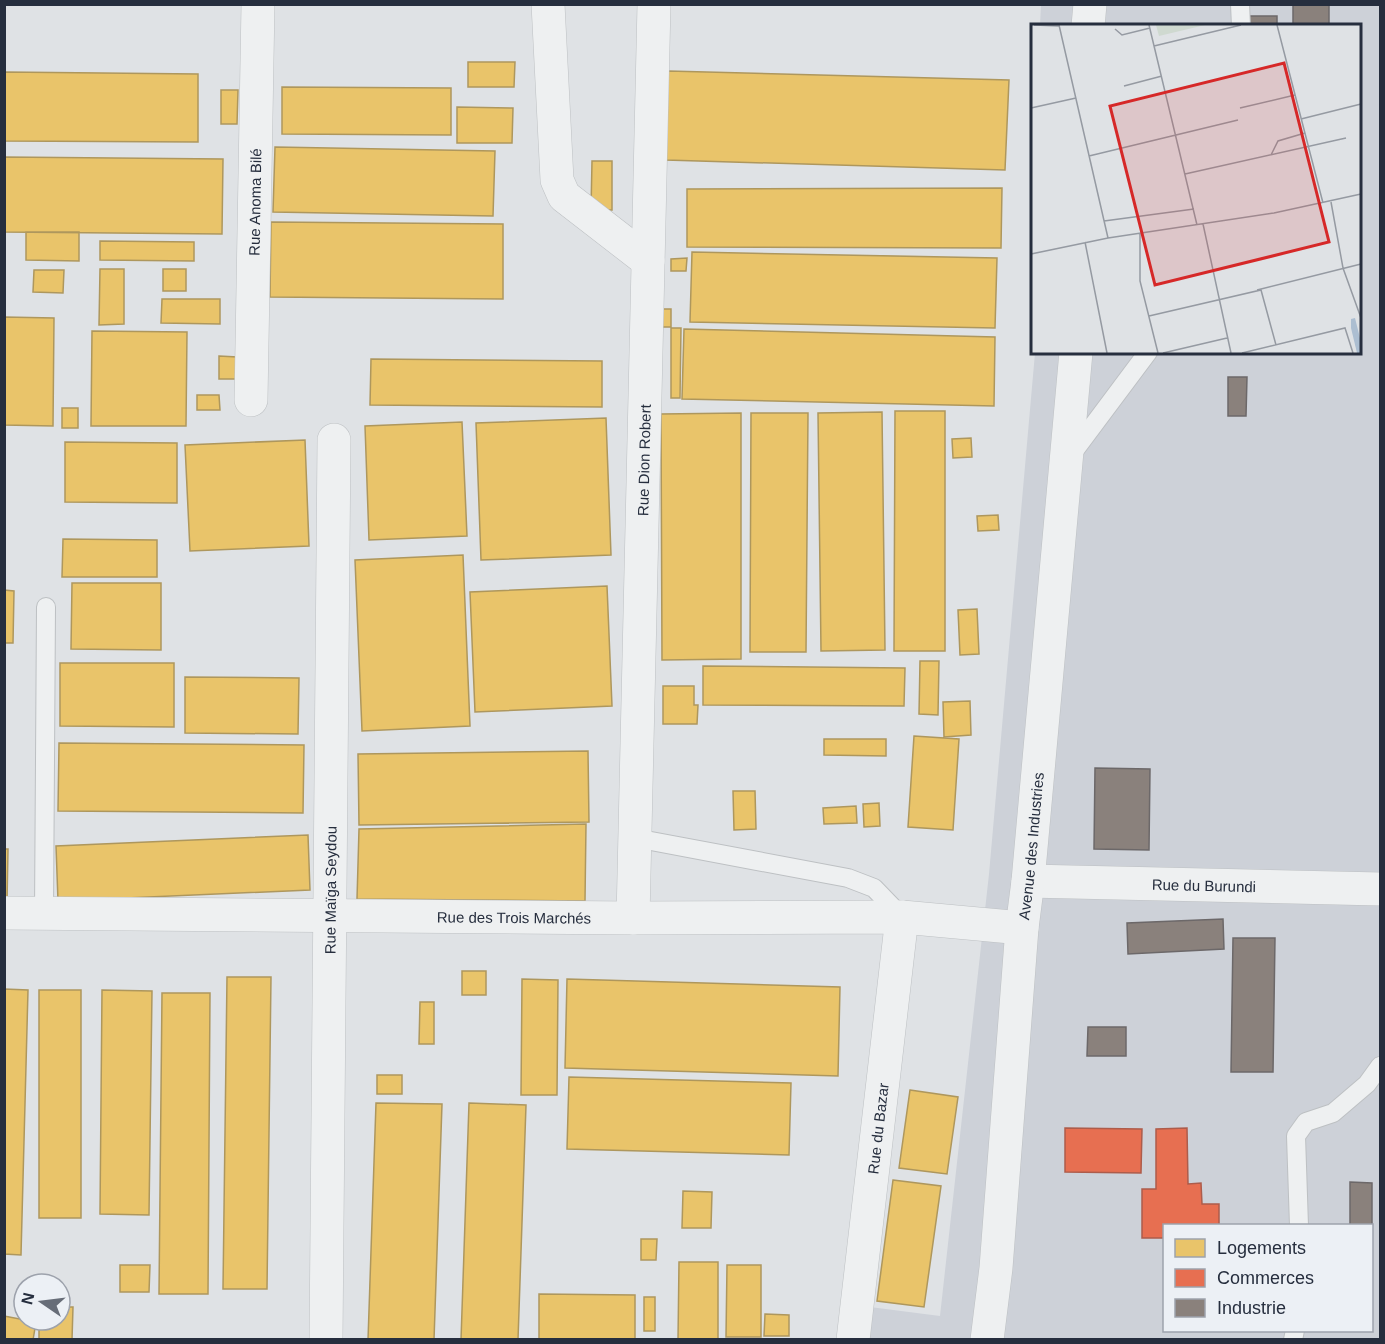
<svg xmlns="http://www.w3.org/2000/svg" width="1385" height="1344" font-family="Helvetica,sans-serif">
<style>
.built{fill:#cdd1d8;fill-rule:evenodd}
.homes{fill:#e9c46a;stroke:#ae975d;stroke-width:1.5}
.shops{fill:#e76f51;stroke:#ad5c4b;stroke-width:1.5}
.industry{fill:#8a817c;stroke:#6c6869;stroke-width:1.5}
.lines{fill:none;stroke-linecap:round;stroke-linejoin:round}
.service-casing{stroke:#bdc0c3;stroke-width:20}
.minor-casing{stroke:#bdc0c3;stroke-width:34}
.tertiary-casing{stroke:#bdc0c3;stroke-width:34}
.service{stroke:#eef0f1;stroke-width:18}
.minor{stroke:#eef0f1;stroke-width:33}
.tertiary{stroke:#eef0f1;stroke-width:33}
.labels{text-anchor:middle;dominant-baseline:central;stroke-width:6;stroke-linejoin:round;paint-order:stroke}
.street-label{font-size:15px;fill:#262e3e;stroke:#ecf0f5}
.inset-road{fill:none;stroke:#959aa2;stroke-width:1.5}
.view{fill:#d62828;fill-opacity:0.15;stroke:#d62828;stroke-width:3}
.inset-edge{fill:none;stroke:#262e3e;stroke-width:3}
</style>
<rect width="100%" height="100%" fill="#dfe2e5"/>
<path class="built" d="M1041,5H1380V1339L865,1340L870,1307L940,1316L989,874L1035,353L1360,352V26L1040,25ZM1164,1226H1372V1330H1164Z"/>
<path class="homes" d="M468,62H515L514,87H468Z
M668,71L1009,80L1005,170L666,160Z
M4,72L198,74V142L4,141Z
M282,87L451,88V135L282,134Z
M221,90H238L237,124H221Z
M457,107L513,108L512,143H457Z
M275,147L495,151L493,216L273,212Z
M4,157L223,159L222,234L4,232Z
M592,161H612V210H591Z
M1002,188L1001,248L687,247V189Z
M271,222L503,224V299L270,297Z
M26,232H79V261L26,260Z
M100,241L194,242V261L100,260Z
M692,252L997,258L995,328L690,322Z
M687,258L686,271H671V259Z
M100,269H124V324L99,325Z
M163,269H186V291H163Z
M34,270H64L63,293L33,292Z
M162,299H220V324L161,323Z
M654,309H671V327H654Z
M4,317L54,318L53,426L4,425Z
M671,328H681L680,398H671Z
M684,329L995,337L994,406L682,399Z
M92,331L187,332L186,426H91Z
M219,356L237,357L236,379H219Z
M371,359L602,361V407L370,405Z
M197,395H219L220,410H197Z
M62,408H78V428H62Z
M895,411H945V651H894Z
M882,412L885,650L821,651L818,413Z
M741,413V659L662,660L661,414Z
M751,413H808L806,652H750Z
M606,418L611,555L481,560L476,423Z
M462,422L467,536L369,540L365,426Z
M971,438L972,457L953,458L952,439Z
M305,440L309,546L190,551L185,445Z
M65,442L177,443V503L65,502Z
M998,515L999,530L978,531L977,516Z
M63,539L157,540V577H62Z
M463,555L470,726L362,731L355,560Z
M72,583H161V650L71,649Z
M607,586L612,706L475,712L470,592Z
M4,590L14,591L13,643H4Z
M977,609L979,654L960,655L958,610Z
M920,661H939L938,715L919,714Z
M60,663H174V727L60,726Z
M703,666L905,668L904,706L703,705Z
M185,677L299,678L298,734L185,733Z
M663,686H694V705H698L697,724H663Z
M970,701L971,735L944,737L943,702Z
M914,736L959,739L953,830L908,827Z
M824,739H886V756L824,755Z
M59,743L304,745L303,813L58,811Z
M588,751L589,822L359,825L358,754Z
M733,791H755L756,829L734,830Z
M879,803L880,826L864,827L863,804Z
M856,806L857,823L824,824L823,808Z
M586,824L585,901L357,899L359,829Z
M308,835L310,890L58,901L56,846Z
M4,849H8L7,902H4Z
M462,971H486V995H462Z
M227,977H271L267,1289H223Z
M522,979L558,980L557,1095H521Z
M567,979L840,987L838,1076L565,1068Z
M4,989L28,990L21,1255L4,1254Z
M39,990H81V1218H39Z
M102,990L152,991L149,1215L100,1214Z
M162,993H210L208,1294H159Z
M420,1002H434V1044H419Z
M377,1075H402V1094H377Z
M569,1077L791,1083L789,1155L567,1149Z
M910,1090L958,1097L947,1174L899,1168Z
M376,1103L442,1104L434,1340H368Z
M469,1103L526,1105L518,1340H461Z
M893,1180L941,1186L924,1307L877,1301Z
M683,1191L712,1192L711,1228H682Z
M641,1239H657L656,1260H641Z
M679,1262H718V1340H678Z
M120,1265H150L149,1292H120Z
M727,1265H761V1337H726Z
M539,1294L635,1295V1340H539Z
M644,1297H655V1331H644Z
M60,1307H73L72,1340H39V1320H60Z
M765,1314L789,1315V1336H764Z
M4,1316L36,1322L33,1340H4Z"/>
<path class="shops" d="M1065,1128L1142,1129L1141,1173L1065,1172Z
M1187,1128L1188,1184L1201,1183L1202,1204H1219V1226H1164V1238H1142V1189H1156V1129Z"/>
<path class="industry" d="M1293,4H1329V26H1293Z
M1249,16H1277V26H1249Z
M1228,377H1247L1246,416H1228Z
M1095,768L1150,769L1149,850L1094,849Z
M1223,919L1224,949L1128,954L1127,923Z
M1233,938H1275L1273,1072H1231Z
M1088,1027H1126V1056H1087Z
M1350,1182L1372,1183V1236V1226H1350Z"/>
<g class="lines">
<defs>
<path id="service" d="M1240,4L1241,26
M1071,455L1148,352
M635,838L848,878L874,888L902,917
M44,914L46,607
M1299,1226L1296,1136L1306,1122L1333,1113L1367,1084L1380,1066
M1293,1340L1295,1330"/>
<g id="minor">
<path d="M548,4L557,180L564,196L648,261"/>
<path id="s1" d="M251,400L258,4"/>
<path id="s2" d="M1028,881L1380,889"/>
<path id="s3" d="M4,913L633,918L902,917L1022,928"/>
<path id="s4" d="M633,918L654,4"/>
<path id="s5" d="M326,1340L334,440"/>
<path id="s6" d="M853,1340L902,917"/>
</g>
<g id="tertiary">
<path d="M1088,26L1090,4"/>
<path id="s7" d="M987,1340L996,1268L1022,928L1028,881L1076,352"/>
</g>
</defs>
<use href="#service" class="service-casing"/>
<use href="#minor" class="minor-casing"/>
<use href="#tertiary" class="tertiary-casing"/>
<use href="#service" class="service"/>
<use href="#minor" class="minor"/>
<use href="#tertiary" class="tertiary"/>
</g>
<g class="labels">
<g class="street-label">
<text stroke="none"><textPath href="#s1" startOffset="198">Rue Anoma Bilé</textPath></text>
<text stroke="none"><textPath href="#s4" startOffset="458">Rue Dion Robert</textPath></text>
<text stroke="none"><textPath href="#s7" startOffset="496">Avenue des Industries</textPath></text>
<text stroke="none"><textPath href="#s2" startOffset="176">Rue du Burundi</textPath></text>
<text stroke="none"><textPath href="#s5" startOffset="450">Rue Maïga Seydou</textPath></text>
<text stroke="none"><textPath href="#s3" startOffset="510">Rue des Trois Marchés</textPath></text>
<text stroke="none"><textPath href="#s6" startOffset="213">Rue du Bazar</textPath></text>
</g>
</g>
<g transform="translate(1031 24)">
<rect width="330" height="330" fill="#dfe2e5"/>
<path d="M125,1H174L128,12Z" fill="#cfd9d0"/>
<path d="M324,294L330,318V329H326L320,304V295Z" fill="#acbed1"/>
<path class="inset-road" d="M3,1L28,2M28,1L77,214M118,1L166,201M246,1L292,179M84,5L91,11L119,4M123,22L210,1M93,62L131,52M0,84L45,74M209,84L264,71M270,95L330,80M240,131L247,117L274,109M58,132L207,96M154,150L315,114M300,178L312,244L330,294M73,197L163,185M172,200L200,329M109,210V257L127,329M54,218L76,329M0,230L77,214L243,189L330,170M226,266L330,240M118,292L230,266L245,321M132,329L196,314M211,329L314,304L322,329"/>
<path class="view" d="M253,39L298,218L124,261L79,82Z"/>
<rect width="330" height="330" class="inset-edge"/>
</g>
<rect width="1385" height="1344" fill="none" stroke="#262e3e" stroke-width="12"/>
<rect x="1163" y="1224" width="210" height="108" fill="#ecf0f5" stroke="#9da2ac" stroke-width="1.5"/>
<rect x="1175" y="1239" width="30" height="18" fill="#e9c46a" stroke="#9da2ac" stroke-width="1.5"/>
<text x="1217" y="1254" font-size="18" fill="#262e3e">Logements</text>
<rect x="1175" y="1269" width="30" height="18" fill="#e76f51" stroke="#9da2ac" stroke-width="1.5"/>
<text x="1217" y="1284" font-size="18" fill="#262e3e">Commerces</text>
<rect x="1175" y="1299" width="30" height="18" fill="#8a817c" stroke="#9da2ac" stroke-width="1.5"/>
<text x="1217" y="1314" font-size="18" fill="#262e3e">Industrie</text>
<g transform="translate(42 1302) rotate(284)"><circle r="28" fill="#ecf0f5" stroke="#9da2ac" stroke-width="1.5"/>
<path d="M0-4.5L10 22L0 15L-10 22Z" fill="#676d78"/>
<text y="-9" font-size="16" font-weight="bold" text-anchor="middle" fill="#262e3e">N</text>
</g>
</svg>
